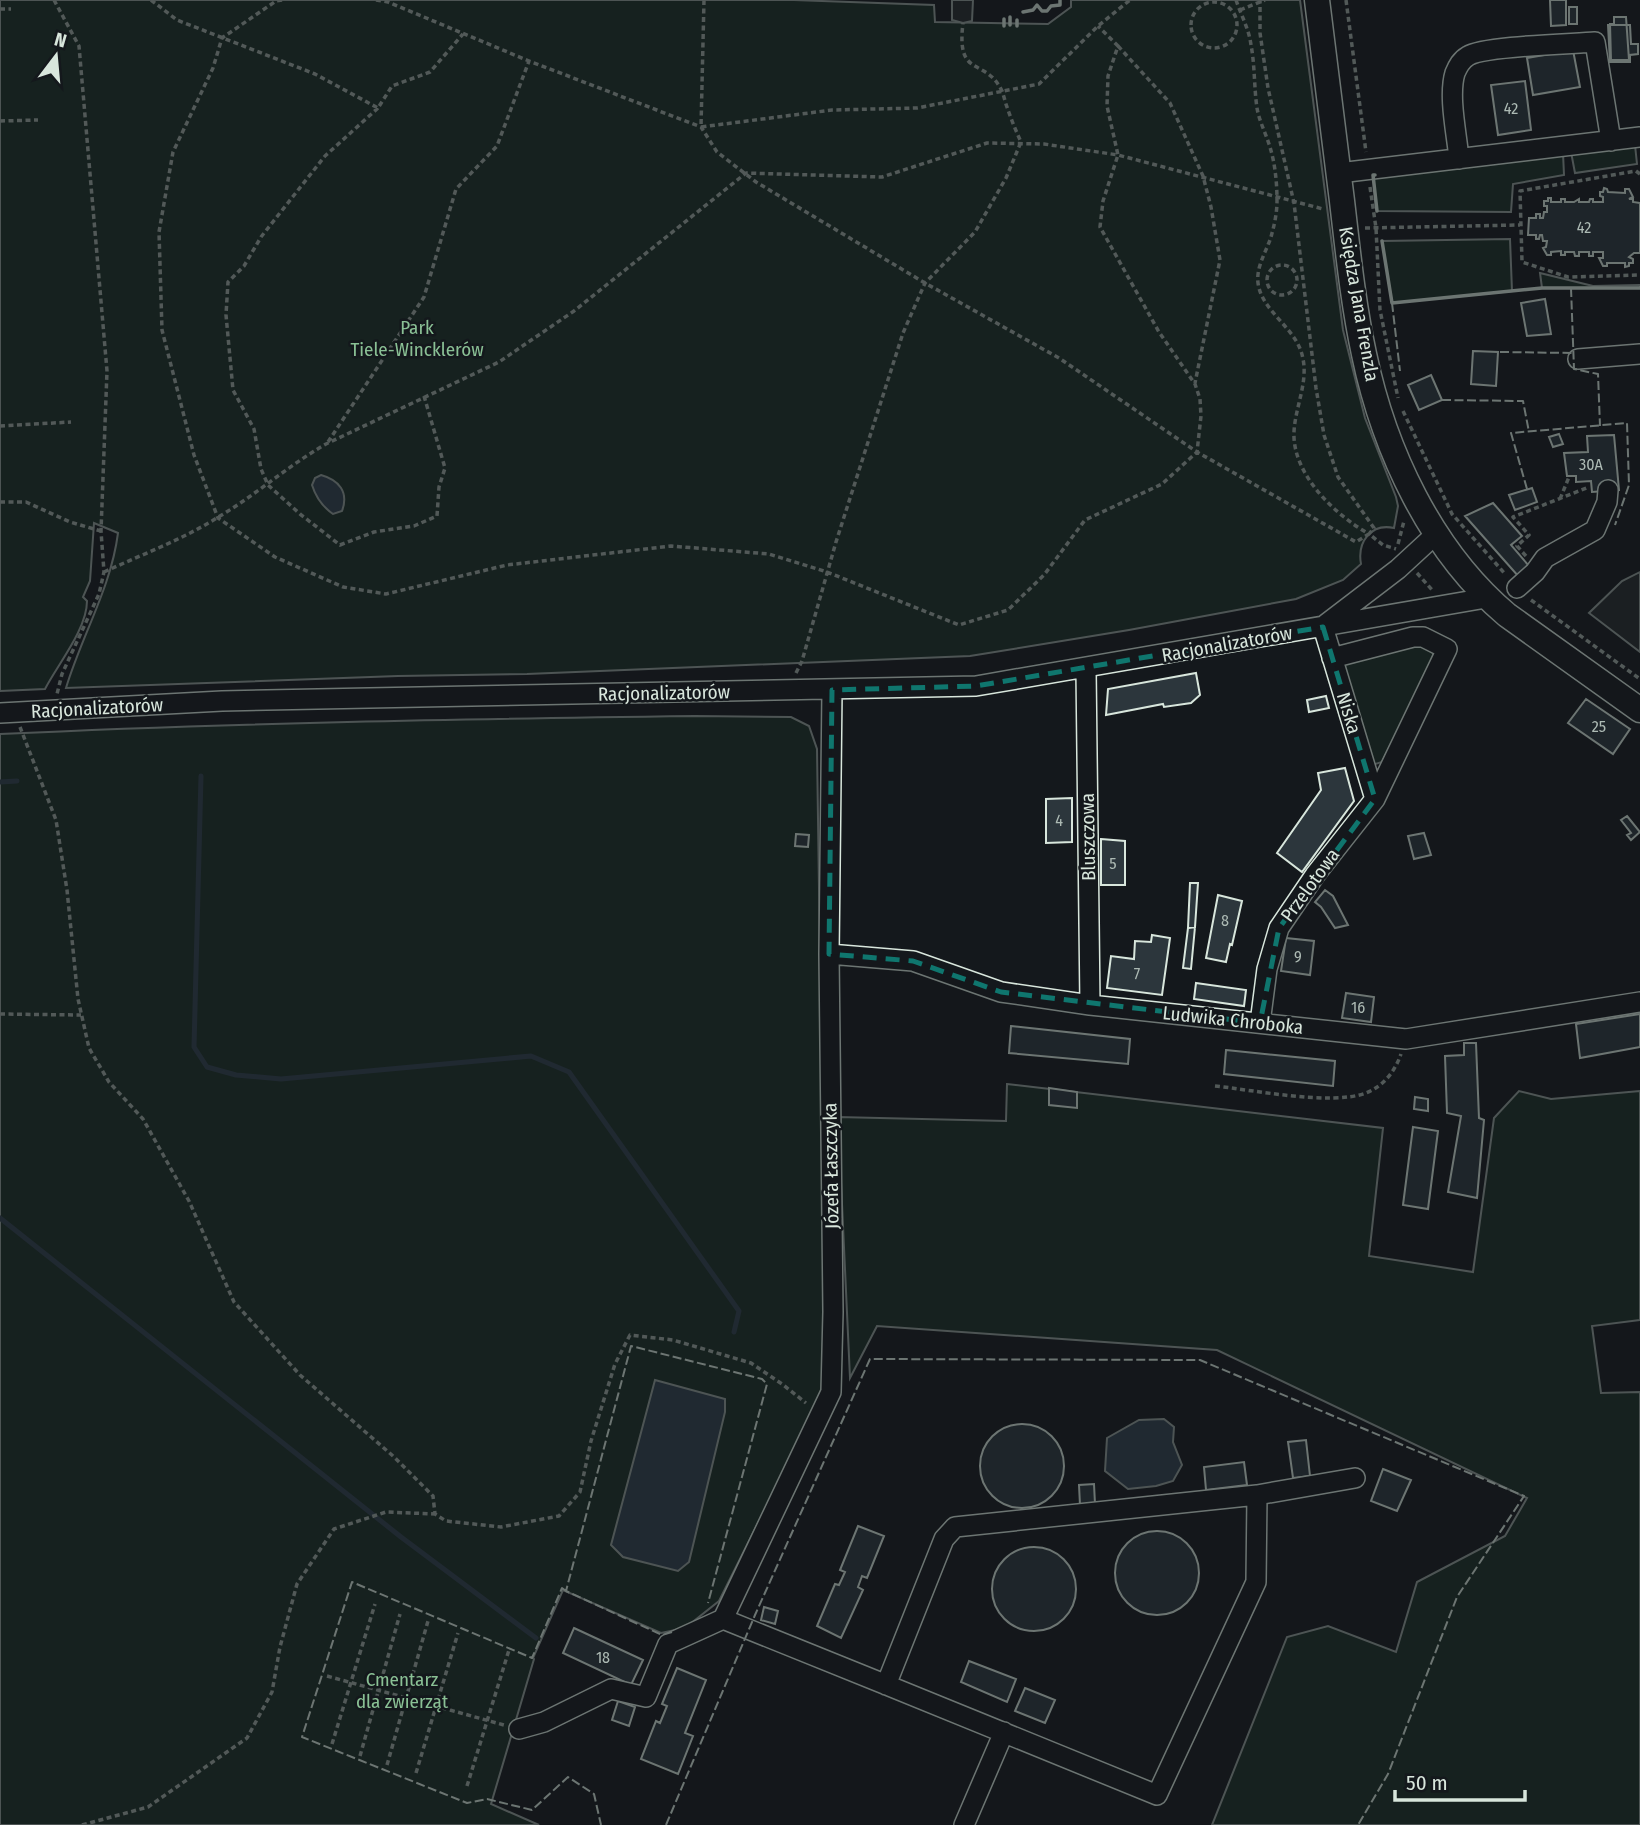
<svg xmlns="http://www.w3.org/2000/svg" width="1640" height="1825" font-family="'Fira Sans Condensed',sans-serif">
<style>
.green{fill:#1a2d24;stroke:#939e99;stroke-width:2}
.parking{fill:#24282b;stroke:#939e99;stroke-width:2}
.water{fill:#2f3f4d;stroke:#939e99;stroke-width:2}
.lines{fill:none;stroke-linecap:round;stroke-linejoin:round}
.stream{stroke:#2f3f4d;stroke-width:5}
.building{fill:#2c363c;stroke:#d8e6dc;stroke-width:2}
.minor-casing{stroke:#d8e6dc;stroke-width:22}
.major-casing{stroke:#d8e6dc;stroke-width:27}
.path{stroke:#9da8a2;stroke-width:3.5;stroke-dasharray:5 3.5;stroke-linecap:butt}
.minor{stroke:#14181c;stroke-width:19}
.major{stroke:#14181c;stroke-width:24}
.fence{stroke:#d8e6dc;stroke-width:2;stroke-dasharray:9 3.5;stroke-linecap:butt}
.wall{stroke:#d8e6dc;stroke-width:3.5}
.marked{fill:none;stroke:#0f766e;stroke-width:5;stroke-dasharray:14 9;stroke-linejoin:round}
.labels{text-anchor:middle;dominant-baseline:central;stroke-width:5;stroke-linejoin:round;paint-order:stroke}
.number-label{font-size:16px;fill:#adbab4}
.street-label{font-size:19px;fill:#d8e6dc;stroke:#14181c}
.park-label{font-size:19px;fill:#8ac095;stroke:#14181c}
</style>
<rect width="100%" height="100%" fill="#14181c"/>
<path class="green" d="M0,0H794L934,5L935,22L1048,24L1071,7V0H1300L1343,330L1365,418L1396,497L1398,506L1394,528C1371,523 1357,542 1361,564L1343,580L1296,599L1129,630L970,656L527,674L398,676L66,688C82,635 111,588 118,533L94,523L90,581L83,597L87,601C87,629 58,664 45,689L0,691Z
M1635,145L1637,164L1575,173L1571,152Z
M1563,153L1564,175L1513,184L1511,212L1377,211L1373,175Z
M1510,239L1512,291L1392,303L1382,241Z
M1540,273L1593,286L1640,285V288H1542Z
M1416,641L1433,653V659L1382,762L1372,765L1343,665Z
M695,716L791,717L809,726L817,749L826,1375L823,1393L719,1601L685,1628L661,1633L563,1590L533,1658L534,1659L491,1804L539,1825H0V734C232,723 463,719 695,716Z
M1007,1084L1383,1128L1369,1256L1473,1272L1494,1118L1519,1091L1551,1099L1640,1091V1320L1592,1326L1601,1393L1640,1392V1825H1212L1287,1637L1328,1626L1396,1652L1417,1582L1505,1536L1527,1498L1217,1350L877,1326L850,1378L838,1117L1006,1121Z"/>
<path class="parking" d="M952,0H973L972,21L963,23L952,20Z
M1640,572V652L1589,613L1622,581Z"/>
<path class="water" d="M321,475C339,480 349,492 342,511L333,514C323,507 316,498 312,485L315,478Z
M655,1380L725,1399V1412L689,1562L678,1571L623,1557L611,1545Z
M1164,1419L1174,1427L1173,1442L1182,1465L1173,1481L1156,1486L1128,1489L1105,1471L1107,1438L1139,1420Z"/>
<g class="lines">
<path class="stream" d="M201,776L194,1047L207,1067L236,1075L281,1079L531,1056L569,1072L739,1311L734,1332
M0,782L17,781
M0,1218L401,1537L536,1638"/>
</g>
<path class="building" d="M1550,0H1566V25L1551,26Z
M1569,7H1577V24H1569Z
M1614,17H1626L1629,60H1611L1610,24H1614Z
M1608,25H1630L1631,44H1638V54L1630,55V62H1610Z
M1573,50L1580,87L1533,95L1527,58Z
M1525,81L1531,130L1498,135L1491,85Z
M1604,188L1607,189L1608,192L1625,193V189H1629L1633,197L1629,199H1633V202L1640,203V253H1634L1629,257L1633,259V263H1629V266L1625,267V263H1607V266H1603L1599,258H1603V252H1593V256H1589V252H1579V256H1575L1574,252H1565V255H1561V251L1551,252V255H1547L1543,248L1546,247L1547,241H1543L1542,235H1540L1539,239H1536V235H1528L1529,218H1536V214H1540V218H1543L1544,212H1547V206H1544V201H1548V198H1551V202H1561V199H1565V202H1574L1579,199V202H1589L1590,199H1593V202H1603V197L1600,196V192H1603Z
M1545,299L1551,334L1527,336L1521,303Z
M1473,351L1498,352L1496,386L1471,384Z
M1431,375L1442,400L1419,410L1408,385Z
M1559,434L1563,444L1553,447L1549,437Z
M1614,435L1619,490L1592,492L1591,481L1576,482V476H1567L1564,453L1588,452L1587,436Z
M1532,488L1537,502L1515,510L1509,495Z
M1493,503L1522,536L1511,545L1529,566L1519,577L1465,516Z
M1196,673L1200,695L1191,703L1164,707L1163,704L1106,715L1108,689Z
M1326,696L1329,708L1309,712L1307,700Z
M1586,699L1630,729L1613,754L1568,723Z
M1345,768L1354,801L1302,872L1277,853L1321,790L1318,773Z
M1072,798V842L1046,843V799Z
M1627,816L1640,832L1631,840L1627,835L1631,833L1621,820Z
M1424,833L1431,855L1414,859L1408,836Z
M796,834L809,835L808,847L795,846Z
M1101,839L1125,841V885H1101Z
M1190,883H1198L1195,927L1188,928Z
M1325,890L1333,896L1348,925L1335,928L1321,907L1315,902Z
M1218,895L1242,901L1232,945L1230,944L1226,962L1206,958Z
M1195,927L1191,969L1183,968L1188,928Z
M1152,935L1170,938L1162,995L1107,988L1111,956L1134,959L1135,941L1151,942Z
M1286,938L1314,941L1310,975L1281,971Z
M1196,983L1246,990L1244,1006L1194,999Z
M1346,993L1374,997L1371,1022L1342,1018Z
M1640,1014V1047L1580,1058L1576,1024Z
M1011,1026L1130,1039L1128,1064L1009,1053Z
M1464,1043H1476L1479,1118L1484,1120L1477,1198L1448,1192L1461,1116L1447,1113L1445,1056L1464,1055Z
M1226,1050L1335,1061L1333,1086L1224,1074Z
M1049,1088L1077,1092V1108L1049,1105Z
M1415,1097L1428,1099V1111L1414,1109Z
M1413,1127L1438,1131L1428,1209L1403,1205Z
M980 1466a42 42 0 1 1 84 0a42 42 0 1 1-84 0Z
M1306,1440L1310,1476L1293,1478L1288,1442Z
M1244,1462L1247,1485L1206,1490L1204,1467Z
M1383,1469L1411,1480L1397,1511L1371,1501Z
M1094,1484L1095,1504L1080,1505L1079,1485Z
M858,1526L884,1536L867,1578L862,1576L858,1587L863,1590L841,1638L817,1626L835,1584L839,1585L845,1572L840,1570Z
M1115 1573a42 42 0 1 1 84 0a42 42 0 1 1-84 0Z
M992 1589a42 42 0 1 1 84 0a42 42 0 1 1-84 0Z
M764,1607L778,1611L775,1624L761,1620Z
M574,1628L643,1660L631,1685L563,1653Z
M969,1661L1016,1679L1007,1702L961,1682Z
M677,1668L706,1680L685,1733L693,1736L678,1774L641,1759L656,1721L660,1723L667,1706L662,1704Z
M1025,1688L1055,1700L1045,1723L1015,1711Z
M618,1701L635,1707L629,1726L612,1720Z"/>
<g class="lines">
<defs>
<path id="minor" d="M1459,159C1457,135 1448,96 1455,73C1458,66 1461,60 1468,56C1484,46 1571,44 1595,42L1611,141
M1339,173L1640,137
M1578,359L1640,354
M1517,588L1535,572L1545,558L1595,530L1607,502L1608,490
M1326,624L1398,569L1436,534
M1323,627L1375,799
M1086,669L1090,1005
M0,713L222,701L976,686L1486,598
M829,954L913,961L1001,992L1090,1005L1406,1039L1640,1002
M1260,1023L1267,969L1279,928L1315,875L1375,799L1447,649L1423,637H1413L1332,658
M1257,1495L1355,1478
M723,1619L831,1392L833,1312L829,954L832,690
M519,1729L544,1722L611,1689L646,1697L668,1644L723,1619C868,1677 1012,1736 1157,1795L1256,1582L1257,1495L955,1527L944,1539L886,1685
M964,1825L1004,1732"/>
<path id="major" d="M1317,0C1325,67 1334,134 1342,201C1348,252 1353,303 1364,354C1384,450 1431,551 1507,615L1640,710"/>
</defs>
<use href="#minor" class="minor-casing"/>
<use href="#major" class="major-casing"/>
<path class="path" d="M54,0L79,46L107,371L101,531L104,572L99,594L62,674L57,694
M151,0L177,20L315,74L378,108L392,86L430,72L463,34
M282,0L276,1L222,38L213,68L173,152L159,232L162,330L194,455L218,518L275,557L343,587L386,594L507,565L671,546L769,554L827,572L959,625L1008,610L1044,575L1085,520L1162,484L1197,452L1201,416L1200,399L1195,384L1159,332L1100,227L1103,201L1118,155L1323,209
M376,0L388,2L529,61L701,127L717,152L756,182L925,283L1059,358L1197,452L1356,542L1369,534L1383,545L1396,549
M704,0L701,127L832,110L917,108L1039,84L1098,26L1130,0
M1236,0C1241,15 1249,29 1251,45C1255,66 1254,88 1257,108C1259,120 1265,132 1269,144C1275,162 1277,182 1277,201C1277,214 1274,226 1271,237C1266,252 1256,267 1258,283C1262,313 1298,328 1303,359C1308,383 1295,408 1294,432C1292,474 1335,515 1369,534L1374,528L1338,477L1324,435L1316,388L1294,203L1268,88L1260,33V0
M1346,0L1366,152
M1191 25a23 23 0 1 1 46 0a23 23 0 1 1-46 0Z
M0,9H11
M1240,10L1265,0
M1118,46L1170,103L1203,176L1211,207L1220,260L1195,383
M378,108L325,156L261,237L244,266L228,282L226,315L233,390L254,429L261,469L268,485L300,514L340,545L374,532L414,526L437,516L439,487L445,468L424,396
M0,121L38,120
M1640,174L1636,171L1520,191L1522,262L1568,277L1640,275
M1370,187L1376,228L1380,310L1398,398
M1365,228L1520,225
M1267 280a15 15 0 1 1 30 0a15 15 0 1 1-30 0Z
M1403,411L1452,514L1506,575
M0,426L71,422
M328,442L424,297L456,189L497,146L529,61
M1560,499L1569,477
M0,502H26L70,522L101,531
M1398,544L1404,521
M1526,556L1517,546L1529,535L1513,517L1589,487
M104,572C143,554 184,539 220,516C257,494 289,465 326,444L499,362L574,311L746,173L882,177L987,143L1044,144L1118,155L1107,106L1108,76L1118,46L1098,26
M1417,573L1433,591
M1531,600L1640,679
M796,673L802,661L836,542L903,333L925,283L975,232L1006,178L1021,142C1016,131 1011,119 1007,107C1005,102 1004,96 1002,91C985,56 956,80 963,23
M20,727L56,820L67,890L78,999L89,1048L109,1082L143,1119L189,1201L234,1302L300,1375L393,1456L433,1496L435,1514L446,1521L501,1527L559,1516L580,1492L591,1441L615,1364L630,1335L673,1340L751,1363L782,1384L806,1403
M0,1014L81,1015
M1215,1086C1254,1090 1331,1106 1366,1093C1384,1086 1395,1071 1401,1054
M327,1676L504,1725
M332,1744L375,1604
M360,1756L400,1614
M387,1765L428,1621
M416,1773L458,1633
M467,1786L509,1650
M82,1825L148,1807L247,1738L272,1692L280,1647L297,1584L334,1529L386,1512L435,1514"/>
<use href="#minor" class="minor"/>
<use href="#major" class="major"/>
<path class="fence" d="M1571,288L1574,369L1598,374L1600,426
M1392,303L1400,371
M1500,352L1573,353
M1442,400L1523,401L1529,432
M1527,489L1511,433L1627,423L1629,485L1615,525
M566,1591L562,1588L532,1658L352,1582L302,1737L467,1803L487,1799L532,1810L568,1777L594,1794L601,1825
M672,1632L662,1635L566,1591L631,1346L762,1379L767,1384L708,1603
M666,1825L755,1615L870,1359L1200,1360L1524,1496L1457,1597L1388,1774L1358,1825"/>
<path class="wall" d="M1023,12L1033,10L1037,5L1042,11H1047L1051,6L1060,5V0
M1010,17V25
M1017,20V26
M1004,26V19
M1375,175H1373L1377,211
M1382,241L1392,303L1542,288H1640"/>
</g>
<path d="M0 0H1640V1825H0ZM1323,627L1375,799L1279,928L1260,1023L1001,992L913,961L829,954L832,690L976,686Z" fill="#14181c" fill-opacity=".55" fill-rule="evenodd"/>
<path class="marked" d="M1323,627L1375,799L1279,928L1260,1023L1001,992L913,961L829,954L832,690L976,686Z"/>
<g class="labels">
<g class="number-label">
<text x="1511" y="108">42</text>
<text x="1584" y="227">42</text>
<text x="1591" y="464">30A</text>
<text x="1599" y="726">25</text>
<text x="1059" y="820">4</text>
<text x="1113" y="863">5</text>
<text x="1225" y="920">8</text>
<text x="1298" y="956">9</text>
<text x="1137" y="973">7</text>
<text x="1358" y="1007">16</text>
<text x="603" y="1657">18</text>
</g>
<g class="street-label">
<text transform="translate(1359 304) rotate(80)">Księdza Jana Frenzla</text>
<text transform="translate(1227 644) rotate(-10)">Racjonalizatorów</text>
<text transform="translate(664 693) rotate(-1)">Racjonalizatorów</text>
<text transform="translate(97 708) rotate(-3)">Racjonalizatorów</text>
<text transform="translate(1349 713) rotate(73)">Niska</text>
<text transform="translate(1088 837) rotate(-91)">Bluszczowa</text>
<text transform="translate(1310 885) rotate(-54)">Przelotowa</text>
<text transform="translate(1233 1020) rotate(6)">Ludwika Chroboka</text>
<text transform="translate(831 1166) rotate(-91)">Józefa Łaszczyka</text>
</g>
<g class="park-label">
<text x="417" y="327">Park<tspan x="417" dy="22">Tiele-Wincklerów</tspan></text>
<text x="402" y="1679">Cmentarz<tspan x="402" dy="22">dla zwierząt</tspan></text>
</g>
</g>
<g transform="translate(56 56) rotate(16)" stroke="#14181c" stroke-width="5" paint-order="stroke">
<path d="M0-5L12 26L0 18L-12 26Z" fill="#d8e6dc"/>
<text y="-10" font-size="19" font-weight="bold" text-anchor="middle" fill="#d8e6dc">N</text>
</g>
<path d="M1395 1790v10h130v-10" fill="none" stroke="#d8e6dc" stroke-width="3.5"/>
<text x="1406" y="1790" font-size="21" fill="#d8e6dc" stroke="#14181c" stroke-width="5" paint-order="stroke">50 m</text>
</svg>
